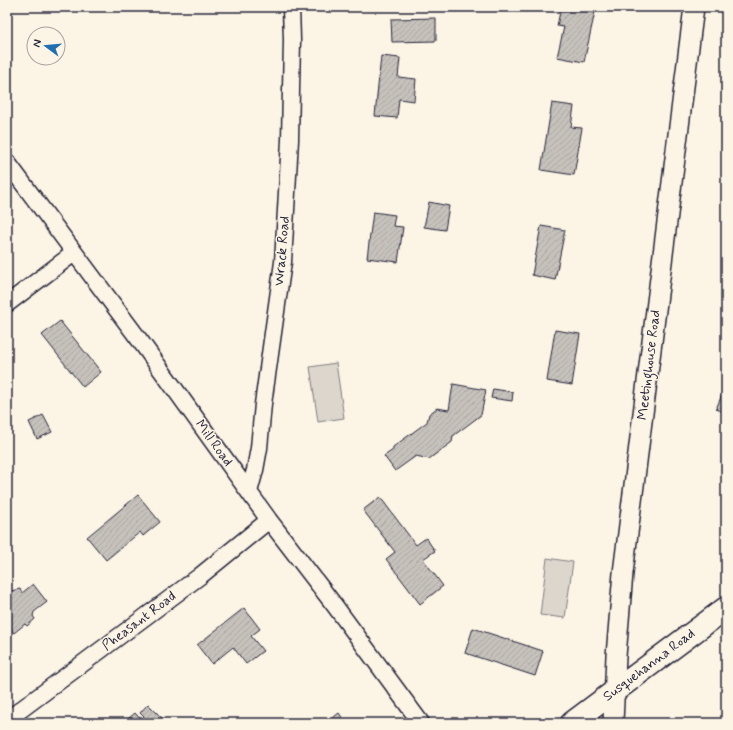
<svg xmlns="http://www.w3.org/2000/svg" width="733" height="730" font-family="Mynerve,sans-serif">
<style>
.grass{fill:#dcd6cc;stroke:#7f7c84}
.building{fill:url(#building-hatch);stroke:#22223b}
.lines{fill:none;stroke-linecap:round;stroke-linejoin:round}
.minor-casing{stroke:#22223b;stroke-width:19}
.tertiary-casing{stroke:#22223b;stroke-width:22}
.secondary-casing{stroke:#22223b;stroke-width:25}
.minor{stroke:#fcf5e5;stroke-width:16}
.tertiary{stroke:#fcf5e5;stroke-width:19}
.secondary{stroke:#fcf5e5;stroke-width:22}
.labels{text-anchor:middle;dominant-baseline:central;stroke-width:3;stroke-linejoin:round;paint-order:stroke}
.street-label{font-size:14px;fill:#22223b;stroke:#fcf5e5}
</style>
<defs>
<pattern id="building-hatch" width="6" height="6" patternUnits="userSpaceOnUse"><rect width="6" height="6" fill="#c6c1bb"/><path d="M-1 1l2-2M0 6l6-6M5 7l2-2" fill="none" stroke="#aaa6a2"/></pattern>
</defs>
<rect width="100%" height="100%" fill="#fcf5e5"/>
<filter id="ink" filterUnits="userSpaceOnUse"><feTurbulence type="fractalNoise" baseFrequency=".025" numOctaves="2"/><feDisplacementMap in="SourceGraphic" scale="8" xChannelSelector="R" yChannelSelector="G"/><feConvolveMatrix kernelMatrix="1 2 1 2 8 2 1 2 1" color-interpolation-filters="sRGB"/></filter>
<g filter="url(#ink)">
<path class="grass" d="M336,363L344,418L318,422L310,367Z
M547,558L573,562L565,618L540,615Z"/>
<path class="building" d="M561,7H596L584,62L557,57L564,27L557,26Z
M436,18V41L392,42L391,19Z
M381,56L400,58L398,77L416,79L414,101L399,99L397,118L375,116Z
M552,103L574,106L571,127L582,128L574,175L541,170Z
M429,202L449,206L445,230L424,227Z
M373,212L395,215L393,226L403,227L398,262L367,258Z
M541,226L565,230L555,280L532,275Z
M60,321L101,372L83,387L42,335Z
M555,330L580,334L572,385L547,381Z
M453,384L486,390L481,415L453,436L452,442L429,459L416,456L395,471L384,456L393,450V447L427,422L429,414L437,408L449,410Z
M726,385V413L716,409Z
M493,389L513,392L512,401L491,398Z
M43,415L52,432L37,439L29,422Z
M138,495L160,522L143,536L140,532L106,560L87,537Z
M380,497L416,545L426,538L435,551L423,559L443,586L420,604L386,559L395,552L363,510Z
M33,584L47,602L34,612L33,616L35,619L27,626L25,624L14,633L10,628L7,630L12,636L7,641V595L11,591L20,589L22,593Z
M244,608L260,629L251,636L263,651L246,664L233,647L212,664L197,645Z
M473,628L543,651L535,676L465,653Z
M148,704L163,719L159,723H150L140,713Z
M135,713L144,723H123Z
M339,713L346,723H326Z"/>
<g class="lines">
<defs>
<path id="minor" d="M7,162L141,342L269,520L335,606L421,723
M7,304L74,253
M249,492L255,470L259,448L263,404L283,262L290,140L292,40L291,7
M7,720L200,576L269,520"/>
<path id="tertiary" d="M613,723L616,656L623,573L694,7"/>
<path id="secondary" d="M572,723L726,608"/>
</defs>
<use href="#minor" class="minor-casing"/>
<use href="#tertiary" class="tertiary-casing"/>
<use href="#secondary" class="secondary-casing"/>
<use href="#minor" class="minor"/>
<use href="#tertiary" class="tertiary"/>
<use href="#secondary" class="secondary"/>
</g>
</g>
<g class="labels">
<g class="street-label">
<text transform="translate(282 251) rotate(-85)">Wrack Road</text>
<text transform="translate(649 365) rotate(-83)">Meetinghouse Road</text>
<text transform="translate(214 443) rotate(54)">Mill Road</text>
<text transform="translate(139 621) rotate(-37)">Pheasant Road</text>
<text transform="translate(649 665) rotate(-37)">Susquehanna Road</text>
</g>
</g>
<rect width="733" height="730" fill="none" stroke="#fcf5e5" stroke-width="24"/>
<rect x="12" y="12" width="709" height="706" fill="none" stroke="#22223b" stroke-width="1.5" filter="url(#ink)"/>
<g transform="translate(46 46) rotate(286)"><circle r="19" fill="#fcf5e5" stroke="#a5a1a1"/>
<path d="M0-3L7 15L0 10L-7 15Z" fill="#1f6fb2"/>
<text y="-6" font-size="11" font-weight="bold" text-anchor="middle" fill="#22223b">N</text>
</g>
</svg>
